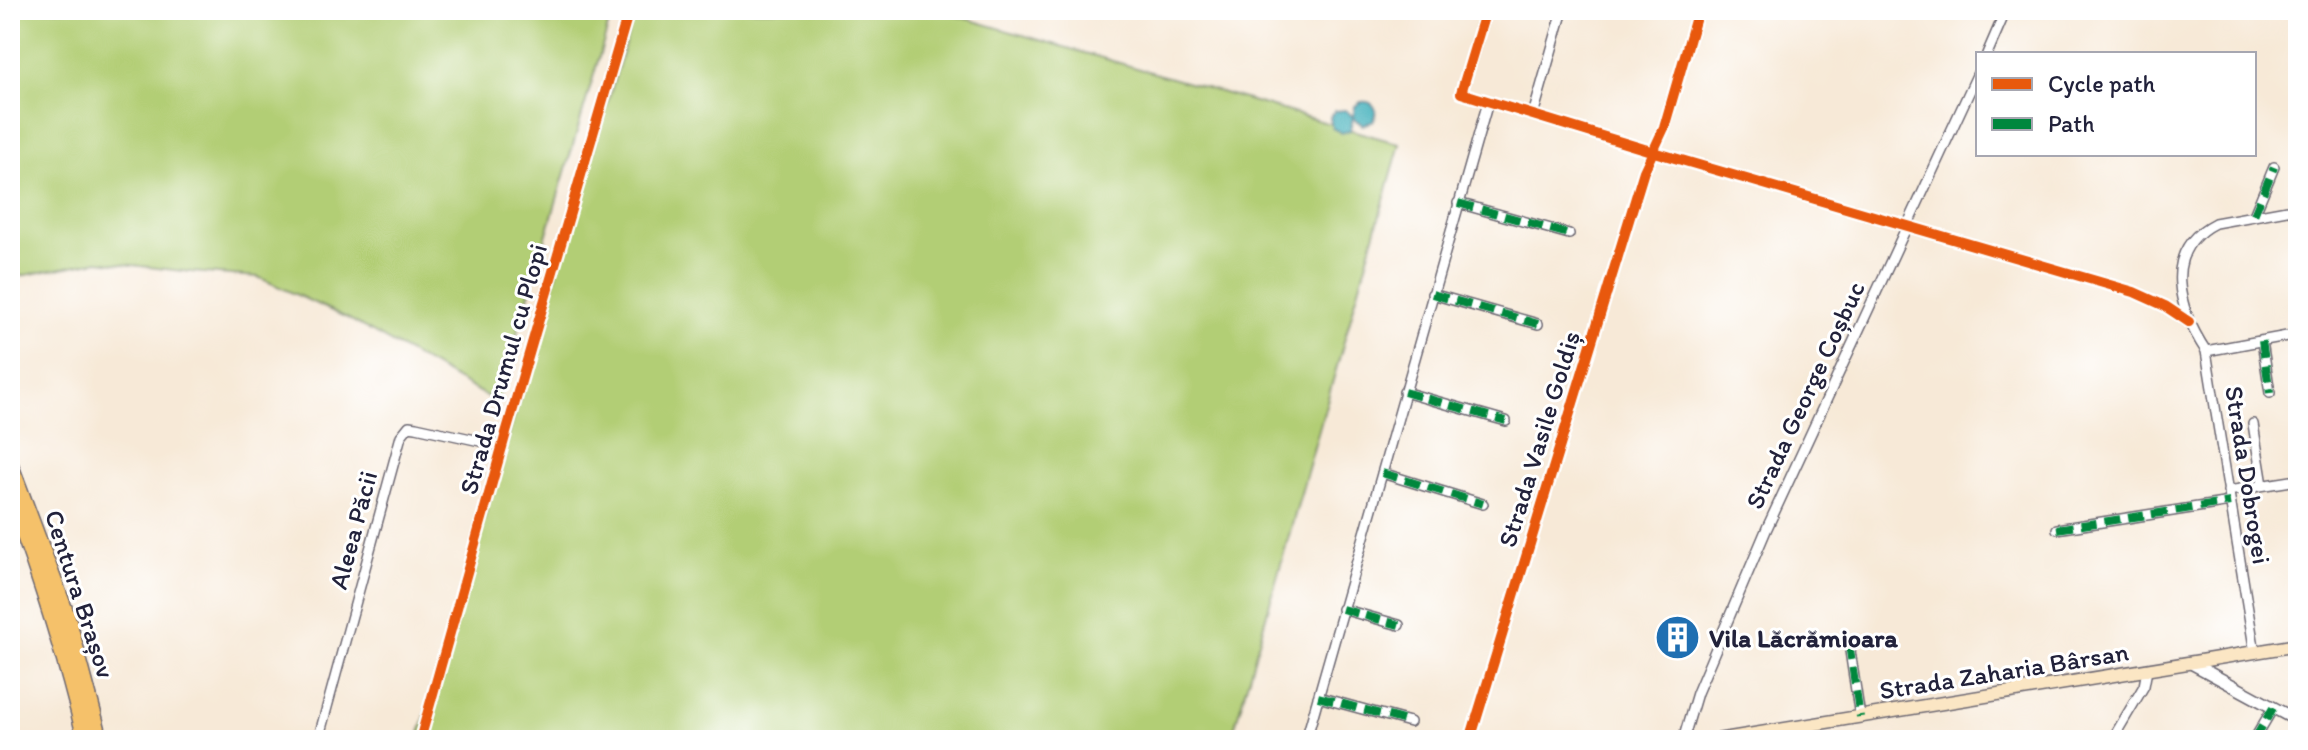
<svg xmlns="http://www.w3.org/2000/svg" width="2308" height="750" font-family="Itim,sans-serif">
<style>
.green{fill:#b2ce75;stroke:#6a7858;stroke-width:2}
.water{fill:#3eaeb9;stroke:#30687a;stroke-width:2}
.lines{fill:none;stroke-linecap:round;stroke-linejoin:round}
.minor-casing{stroke:#6d6872;stroke-width:12}
.tertiary-casing{stroke:#6d6872;stroke-width:14}
.secondary-casing{stroke:#6d6872;stroke-width:15}
.trunk-casing{stroke:#6d6872;stroke-width:19}
.minor{stroke:#fff;stroke-width:9}
.tertiary{stroke:#fff;stroke-width:11}
.secondary{stroke:#fbe6c4;stroke-width:12}
.trunk{stroke:#f5c16b;stroke-width:16}
.quiet{stroke:#00873e;stroke-width:8;stroke-dasharray:16 8;stroke-linecap:butt}
.cycleway-casing{stroke:#fff;stroke-width:15}
.cycleway{stroke:#e8590c;stroke-width:10}
.labels{text-anchor:middle;dominant-baseline:central;stroke-width:6;stroke-linejoin:round;paint-order:stroke}
.street-label{font-size:26px;fill:#22223b;stroke:#fff}
.poi-label{font-size:26px;font-weight:bold;fill:#22223b;stroke:#fff;text-anchor:start}
</style>
<rect width="100%" height="100%" fill="#fff"/>
<filter id="ink" filterUnits="userSpaceOnUse"><feTurbulence type="fractalNoise" baseFrequency=".0125" numOctaves="2"/><feDisplacementMap in="SourceGraphic" scale="16" xChannelSelector="R" yChannelSelector="G"/><feConvolveMatrix kernelMatrix="1 2 1 2 8 2 1 2 1" color-interpolation-filters="sRGB"/></filter>
<filter id="wash" filterUnits="userSpaceOnUse"><feTurbulence type="fractalNoise" baseFrequency=".006" numOctaves="4" result="noise"/><feDisplacementMap in="SourceGraphic" scale="32" xChannelSelector="R" yChannelSelector="G"/><feGaussianBlur stdDeviation="1.8" result="paint"/><feColorMatrix in="noise" values="0 0 0 0 0 0 0 0 0 0 0 0 0 0 0 0 0 1.4 0 .05"/><feComposite in="paint" operator="in"/></filter>
<g filter="url(#wash)">
<rect width="100%" height="100%" fill="#f7e9d7"/>
<path class="green" d="M10,10H613L497,402L347,318L258,277L191,272L98,261L10,278Z
M635,10H936L1400,144L1231,740H418Z"/>
<path class="water" d="M1361,102C1374,100 1380,111 1373,121L1363,125L1353,118L1350,130L1342,133L1332,128L1330,117L1335,111L1346,110L1353,117L1355,106Z"/>
</g>
<g filter="url(#ink)">
<g class="lines">
<defs>
<path id="minor" d="M1486,10L1461,93L1654,152L2134,292L2165,306L2189,322
M1987,54L2006,10
M1533,115L1563,10
M1458,203L1569,234
M2254,215L2274,167
M1432,294L1538,324
M2262,341L2270,393
M2206,351L2298,334
M1404,392L1506,421
M2253,424L2263,485
M1382,473L1483,504
M2228,491L2298,480
M2057,529L2230,502
M1342,609L1399,625
M1849,644L1860,717
M2255,653L2206,351C2179,310 2160,251 2215,223L2298,208
M1318,697L1410,722
M318,740L401,436L409,426L416,427L503,446
M420,740L506,433L629,10
M1306,740L1488,102
M1470,740L1644,171L1664,128L1698,10
M1683,740L1697,693L1767,528L1978,73
M2112,740L2144,686L2147,670
M2254,740L2273,708"/>
<path id="tertiary" d="M2191,663L2298,721"/>
<path id="secondary" d="M1717,740L2298,645"/>
<path id="trunk" d="M10,465L67,617L100,740
M10,494C40,575 66,656 86,740"/>
</defs>
<use href="#minor" class="minor-casing"/>
<use href="#tertiary" class="tertiary-casing"/>
<use href="#secondary" class="secondary-casing"/>
<use href="#trunk" class="trunk-casing"/>
<use href="#minor" class="minor"/>
<use href="#tertiary" class="tertiary"/>
<use href="#secondary" class="secondary"/>
<use href="#trunk" class="trunk"/>
<path class="quiet" d="M1458,203L1569,234
M2254,215L2274,167
M1432,294L1538,324
M2262,341L2270,393
M1404,392L1506,421
M1382,473L1483,504
M2057,529L2230,502
M1342,609L1399,625
M1849,644L1860,717
M1318,697L1410,722
M2254,740L2273,708"/>
<defs>
<path id="cycleway" d="M1486,10L1461,93L1654,152L2134,292L2165,306L2189,322
M420,740L506,433L629,10
M1470,740L1644,171L1664,128L1698,10"/>
</defs>
<use href="#cycleway" class="cycleway-casing"/>
<use href="#cycleway" class="cycleway"/>
</g>
</g>
<defs>
<symbol id="building-disc" viewBox="-11 -11 22 22"><circle r="9.5" fill="#1f6fb2" stroke="#fff"/><path d="M-4-6H4V6H1V3H-1V6H-4ZM-2.5-4.3h1.7v1.8h-1.7ZM.8-4.3h1.7v1.8H.8ZM-2.5-1h1.7V.8h-1.7ZM.8-1h1.7V.8H.8Z" fill="#fff"/></symbol>
</defs>
<g fill-rule="evenodd">
<use href="#building-disc" x="1652" y="612" width="51" height="51"/>
</g>
<g class="labels">
<g class="street-label">
<text transform="translate(503 369) rotate(-74)">Strada Drumul cu Plopi</text>
<text transform="translate(1805 395) rotate(-65)">Strada George Coșbuc</text>
<text transform="translate(1539 439) rotate(-73)">Strada Vasile Goldiș</text>
<text transform="translate(2248 475) rotate(81)">Strada Dobrogei</text>
<text transform="translate(353 530) rotate(-75)">Aleea Păcii</text>
<text transform="translate(80 594) rotate(72)">Centura Brașov</text>
<text transform="translate(2004 671) rotate(-9)">Strada Zaharia Bârsan</text>
</g>
<g class="poi-label">
<text x="1709" y="638">Vila Lăcrămioara</text>
</g>
</g>
<rect width="2308" height="750" fill="none" stroke="#fff" stroke-width="40"/>
<rect x="1976" y="52" width="280" height="104" fill="#ffffff" stroke="#a7a7b1" stroke-width="2"/>
<rect x="1992" y="78" width="40" height="12" fill="#e8590c" stroke="#a7a7b1" stroke-width="2"/>
<text x="2048" y="92" font-size="24" fill="#22223b">Cycle path</text>
<rect x="1992" y="118" width="40" height="12" fill="#00873e" stroke="#a7a7b1" stroke-width="2"/>
<text x="2048" y="132" font-size="24" fill="#22223b">Path</text>
</svg>
